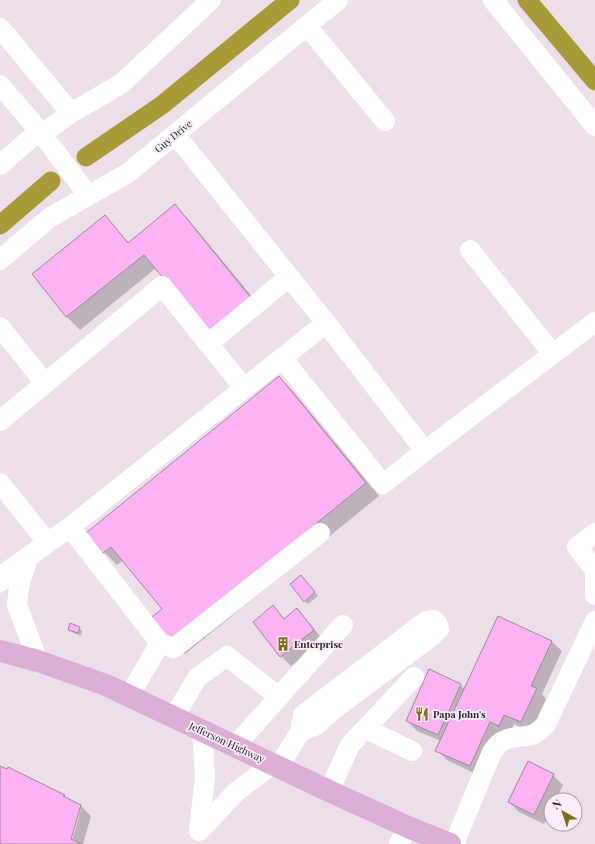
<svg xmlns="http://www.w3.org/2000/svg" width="595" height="844" font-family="'Playfair Display',serif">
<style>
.shadow{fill:#0003;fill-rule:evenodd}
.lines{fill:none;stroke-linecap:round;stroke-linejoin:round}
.canal{stroke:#a89a36;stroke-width:19}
.building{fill:#fcb2f3;stroke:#998c97}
.minor{stroke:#fff;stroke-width:20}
.major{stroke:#daaed5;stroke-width:22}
.labels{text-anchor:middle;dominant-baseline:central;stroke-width:3.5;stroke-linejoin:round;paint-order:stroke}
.street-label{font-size:10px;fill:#272327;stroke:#faecf8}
.poi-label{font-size:10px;font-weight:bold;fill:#272327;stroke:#faecf8;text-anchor:start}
</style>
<rect width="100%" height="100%" fill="#eddfea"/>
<path class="shadow" d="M175,206L188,219L264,311L156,268L80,330L67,317L33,275L105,216L129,243Z
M279,377L292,390L379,496L185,654L172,641L163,609L123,560L117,565L104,552Z
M304,579L318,596L308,604L305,601Z
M273,607L285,619L297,610L307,620L324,641L291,666L281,656Z
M79,628L82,631L81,636L72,632L69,629Z
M551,641L562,651L542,694L546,699L531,732L514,724L509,736L480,776L447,760L437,750L441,741L417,731L407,721L460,685L465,689Z
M0,767L64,795L68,800L81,806L91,816L83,844H0ZM79,809H81L71,844L69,843Z
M553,775L563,785L556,800H551V810L544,824L519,812L509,802Z"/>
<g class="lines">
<path class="canal" d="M527,0L595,81
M86,157L162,105L290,0
M0,225L51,181"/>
</g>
<path class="building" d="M175,204L251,298L208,333L144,255L66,317L32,274L105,215L128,243Z
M279,376L366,483L171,642L152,617L162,609L111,547L103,553L86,533Z
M301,575L315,592L304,602L290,584Z
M273,605L284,619L297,608L314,630L280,657L253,622Z
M498,616L552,641L531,686L537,688L521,722L504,715L499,726L490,722L470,766L435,751Z
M70,623L80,627L78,633L68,630Z
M429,669L461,684L438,735L406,721Z
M528,761L554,774L534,815L508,802Z
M0,766L7,769L8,767L65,795L63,796L81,805L71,839L82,844H0Z"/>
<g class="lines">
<path class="minor" d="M493,0L595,126
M307,26L385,121
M0,28L71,113
M0,85L42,134L88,195
M42,134L71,113L121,84L211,0
M175,134L326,323L425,451L595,322
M0,165L39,131
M470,250L552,353
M0,260L49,218L128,173L338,0
M0,327L45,383
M208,344L289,277
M282,358L383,484L425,451
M0,421L162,286L244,388
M0,483L48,543
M70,527L160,643L129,696
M595,533L577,547L595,570V595
M28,557L19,586L17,605L38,661
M0,582L4,574L70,527L326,323
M160,643L174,648L320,533
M174,717L197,678L227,656L279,697
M366,729L412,751
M235,746L343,625
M279,766L300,732L303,715L426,621L433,620L437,623L439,629L428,639L333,710L315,726L300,732
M329,791L350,745L414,677
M199,831L205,776L202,730
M199,831L236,792L273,764
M399,844L408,827
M454,844L492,752C495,748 498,743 503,741C520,732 530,743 546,724L595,621"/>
<path class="major" d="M0,651L38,661L106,685L329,791L408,827L450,844"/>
</g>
<defs>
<symbol id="building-bare" viewBox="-9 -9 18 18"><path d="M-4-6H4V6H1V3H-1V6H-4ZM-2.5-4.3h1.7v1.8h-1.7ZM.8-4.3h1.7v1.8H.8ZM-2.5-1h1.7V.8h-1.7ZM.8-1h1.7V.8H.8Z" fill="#7b6e0b" stroke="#faecf8" stroke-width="2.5" paint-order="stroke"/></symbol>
<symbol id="restaurant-bare" viewBox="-9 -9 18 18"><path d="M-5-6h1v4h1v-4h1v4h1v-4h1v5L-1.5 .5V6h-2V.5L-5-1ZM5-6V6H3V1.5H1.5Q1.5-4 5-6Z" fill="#7b6e0b" stroke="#faecf8" stroke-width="2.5" paint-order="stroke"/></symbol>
</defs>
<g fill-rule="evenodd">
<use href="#building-bare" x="273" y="634" width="20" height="20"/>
<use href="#restaurant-bare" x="412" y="704" width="20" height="20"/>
</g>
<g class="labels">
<g class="street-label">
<text transform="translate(173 136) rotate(-39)">Guy Drive</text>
<text transform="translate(227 742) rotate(25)">Jefferson Highway</text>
</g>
<g class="poi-label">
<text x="294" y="644">Enterprise</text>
<text x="433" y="714">Papa John's</text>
</g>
</g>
<g transform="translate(563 812) rotate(321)"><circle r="19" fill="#faecf8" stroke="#a69ca4"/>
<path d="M0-3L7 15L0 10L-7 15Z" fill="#7b6e0b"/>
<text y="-6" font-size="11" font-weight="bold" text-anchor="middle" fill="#272327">N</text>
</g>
</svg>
